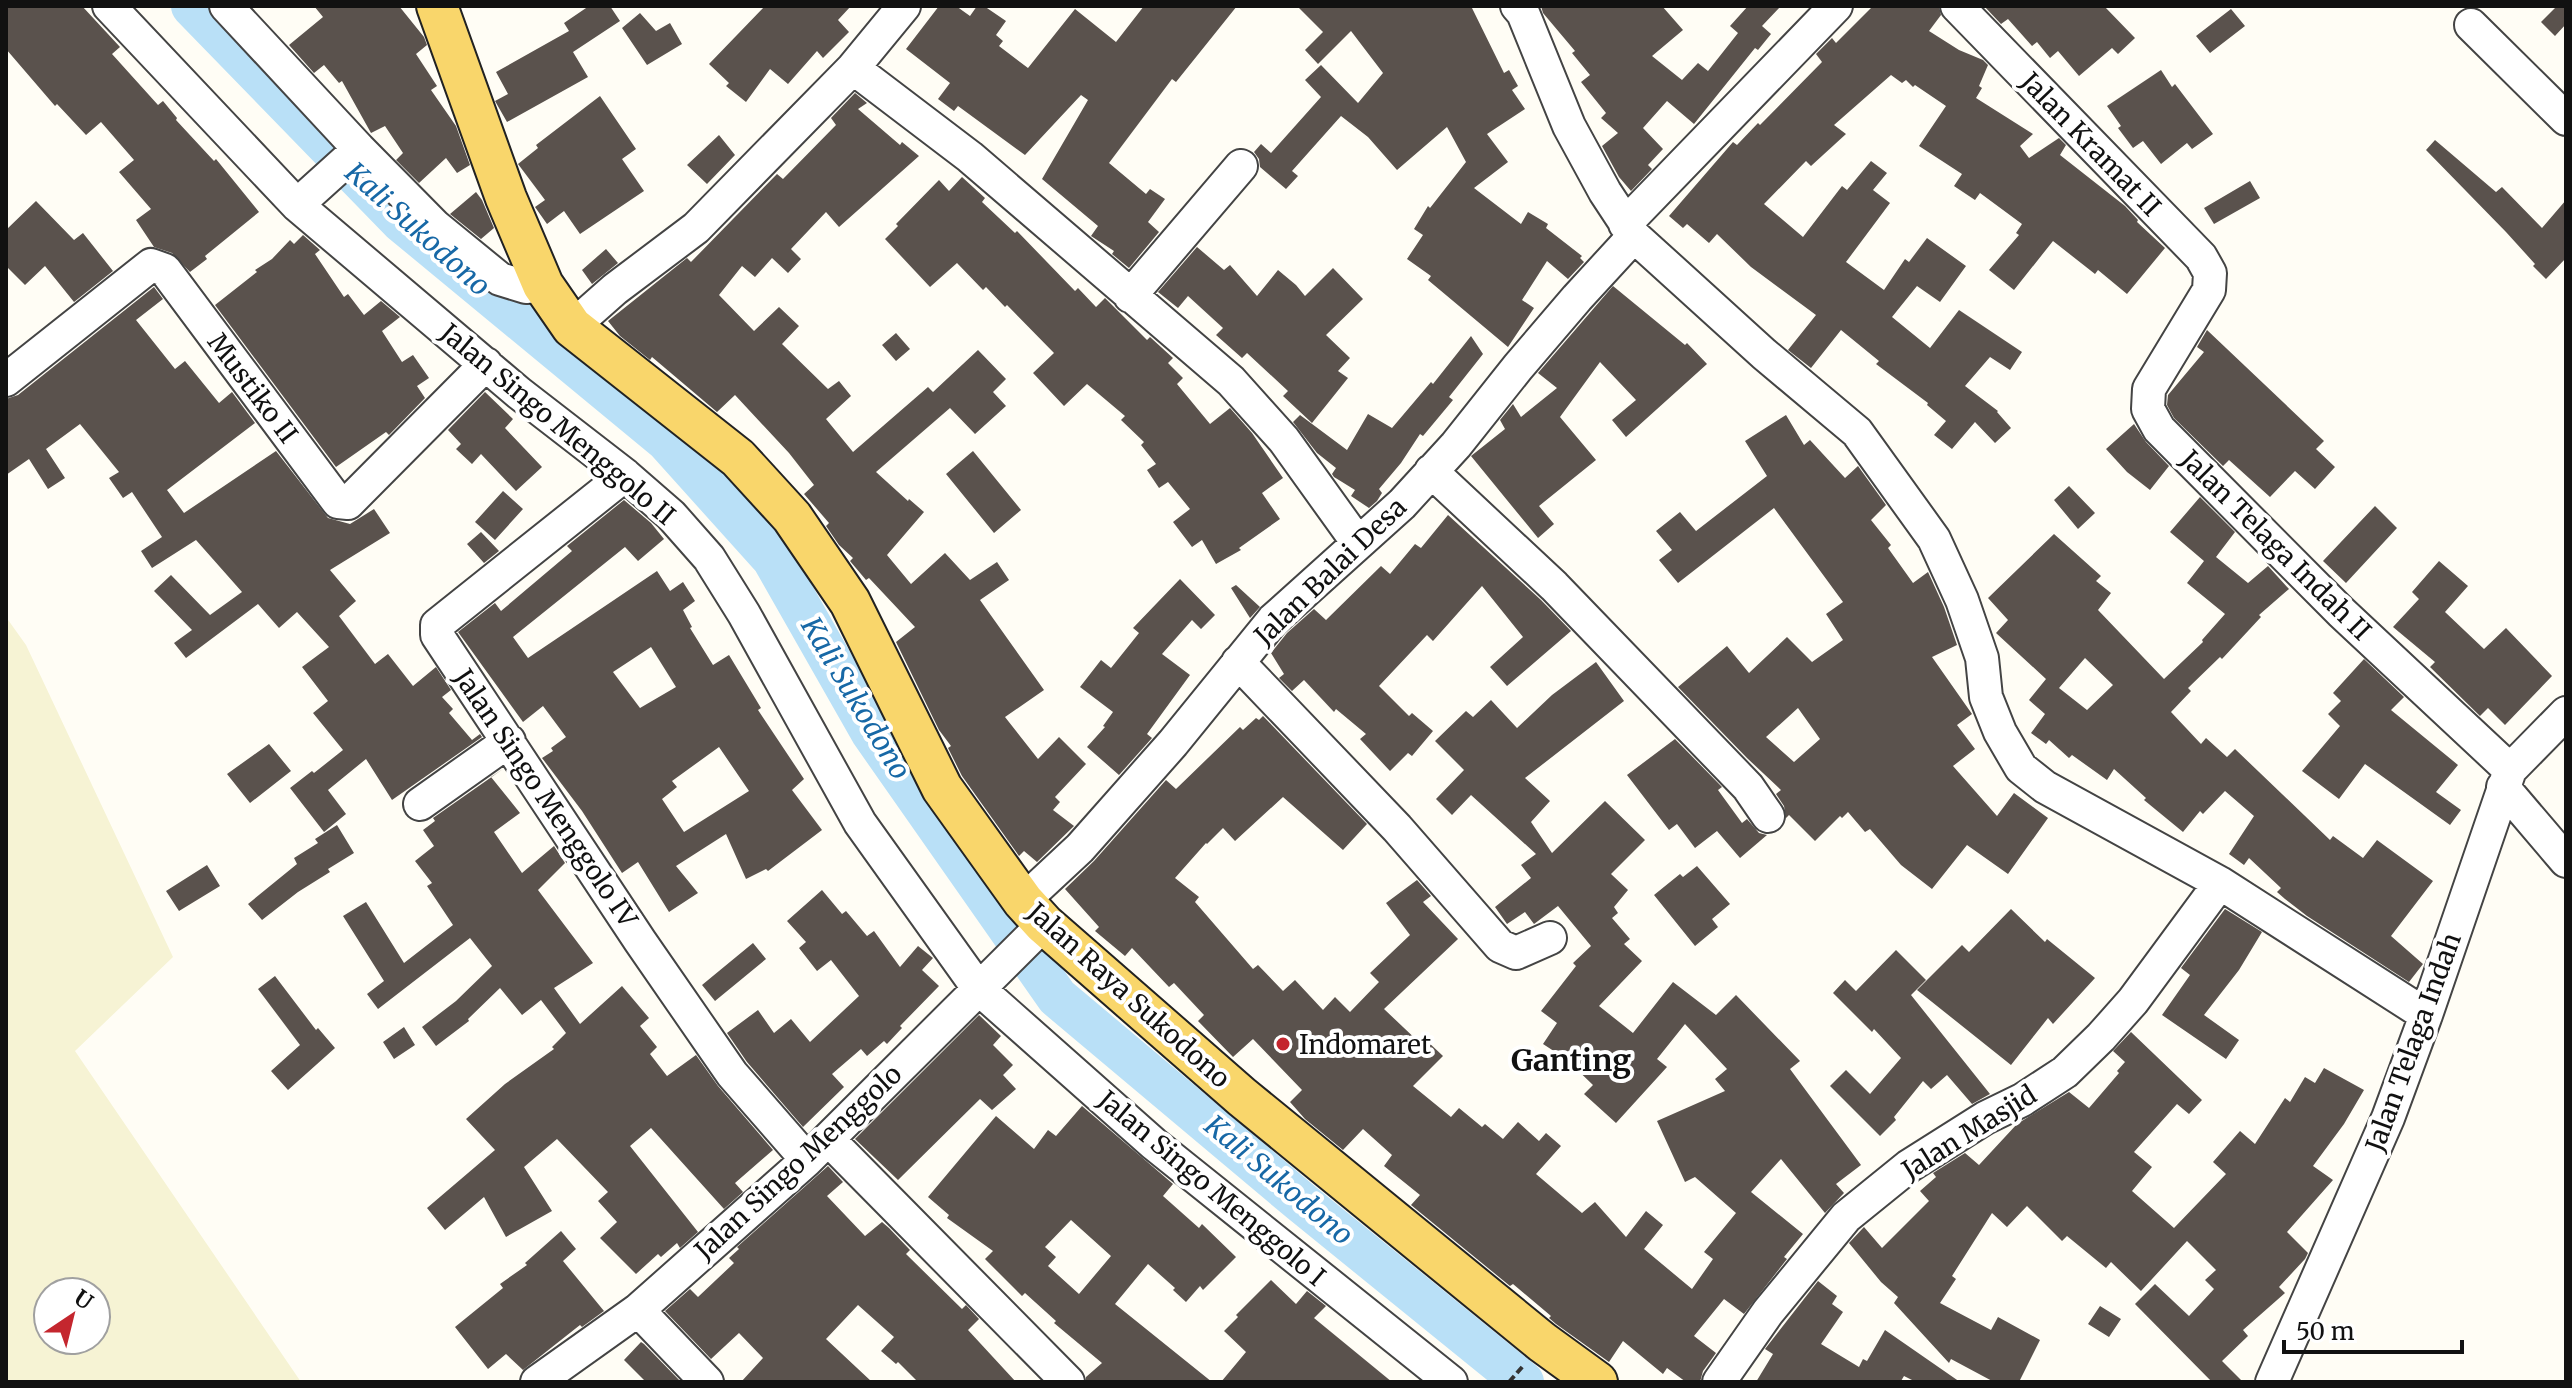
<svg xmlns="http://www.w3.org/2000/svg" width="2572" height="1388" font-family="Merriweather,serif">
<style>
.farmland{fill:#f6f3d4;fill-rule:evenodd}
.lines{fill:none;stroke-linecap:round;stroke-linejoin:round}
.river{stroke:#b9e0f7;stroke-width:42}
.building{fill:#5a524d;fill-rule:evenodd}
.minor-casing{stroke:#444;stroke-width:36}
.major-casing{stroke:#222;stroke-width:44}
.path{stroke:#333;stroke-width:4;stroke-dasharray:8 4;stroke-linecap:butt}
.minor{stroke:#fff;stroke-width:32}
.major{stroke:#f9d66b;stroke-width:40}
.poi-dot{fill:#c4262e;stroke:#fff;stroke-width:3}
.labels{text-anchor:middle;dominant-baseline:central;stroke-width:8;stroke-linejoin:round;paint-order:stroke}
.street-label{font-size:26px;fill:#111;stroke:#fff}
.poi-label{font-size:26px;fill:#111;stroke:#fff;text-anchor:start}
.water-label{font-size:28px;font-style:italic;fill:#1768a6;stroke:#fff}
.quarter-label{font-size:30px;font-weight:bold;fill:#111;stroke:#fff}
</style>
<rect width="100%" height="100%" fill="#fffdf5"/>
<path class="farmland" d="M6,617L26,645L173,957L75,1051L301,1382H6ZM48,1292H96V1340H48Z"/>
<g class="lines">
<path class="river" d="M192,6L402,222L666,440L773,559L872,733L1057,997L1301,1202L1523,1382"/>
</g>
<path class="building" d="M6,6H82L120,47L112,54L158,105L163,101L177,118L176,120L214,161L216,159L259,212L205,256L207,259L190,272L172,253L154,247L136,220L151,209L119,172L134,160L101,122L86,135L57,104L55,106L6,49Z
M314,6H399L424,37L427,45L416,54L437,86L431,90L456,126L470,165L457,173L446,158L419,183L396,160L403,153L385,126L371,133L342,81L339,83L324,65L314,73L289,45L323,17Z
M589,6H610L620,21L573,52L588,77L507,122L495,101L508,94L496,72L569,31L564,23Z
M765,6H851L838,20L849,32L823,58L817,51L788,84L770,69L746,102L726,86L729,83L709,64Z
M939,6H956L970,16L977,6H984L1006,21L996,35L1003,41L999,46L1028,68L1075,9L1116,42L1144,6H1237L1176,82L1172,79L1109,163L1146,194L1150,189L1165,199L1148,222L1159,232L1129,268L1112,254L1114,251L1091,236L1098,226L1042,179L1088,100L1081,95L1025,155L958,106L954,111L938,99L950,83L906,49Z
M1297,6H1471L1504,73L1509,70L1518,86L1512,90L1525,109L1487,134L1508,162L1474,188L1521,224L1528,212L1548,224L1546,228L1582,256L1580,258L1584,262L1568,279L1547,261L1522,300L1534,308L1508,347L1428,280L1431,276L1407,259L1423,235L1414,229L1428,206L1430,208L1466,162L1447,127L1397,170L1368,137L1341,116L1292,171L1298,176L1286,189L1260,167L1259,159L1254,152L1261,144L1271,153L1321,97L1305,80L1321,65L1358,103L1383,73L1351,31L1318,64L1305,50L1323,32Z
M1541,6H1662L1683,30L1652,56L1682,80L1698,63L1708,71L1738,33L1730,26L1748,6H1781L1762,26L1771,34L1758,50L1755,48L1694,124L1667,101L1643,128L1663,149L1648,165L1652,169L1631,191L1619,177L1602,146L1618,133L1601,118L1606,113L1581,82L1590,75L1572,53L1575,51L1543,13Z
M1873,6H1939L1941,15L1929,31L1959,50L1983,60L1988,65L1979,86L1982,88L1976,98L2033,134L2020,146L2029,158L2059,138L2066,145L2060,155L2125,206L2138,220L2137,222L2165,248L2127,294L2098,270L2095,274L2053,241L2014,290L1989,270L2019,235L2016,233L2022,224L1980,193L1975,200L1954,186L1962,174L1919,146L1946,106L1915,85L1913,87L1906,80L1902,83L1891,75L1834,125L1846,134L1811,166L1806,161L1764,204L1803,237L1842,186L1847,190L1871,161L1887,173L1873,190L1890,203L1846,262L1884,290L1905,259L1909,262L1927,238L1966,266L1940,302L1917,286L1892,317L1930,348L1959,310L2022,352L2010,370L1990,357L1965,386L1998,411L1997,412L2011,428L1995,443L1975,422L1952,449L1934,435L1946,421L1927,405L1928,403L1876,364L1879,361L1841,330L1811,368L1788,350L1816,315L1751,267L1717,234L1709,243L1687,224L1683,228L1669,216L1733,142L1737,145L1758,123L1760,125L1822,62L1816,54L1832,38L1836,43Z
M1984,6H2104L2135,38L2118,54L2112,48L2079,76L2058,51L2050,58L2037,42L2032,46L2008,19L2001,24Z
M2557,6H2566V24L2555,36L2541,22Z
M2231,9L2245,26L2210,53L2196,36Z
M640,13L656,31L670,23L682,44L647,65L622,28Z
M2161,70L2172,87L2175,84L2213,134L2192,149L2187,143L2161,164L2143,141L2133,148L2118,128L2121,126L2107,106Z
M855,93L867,103L858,109L900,145L902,142L919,156L839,227L826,212L791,249L801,259L788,273L772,258L755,277L742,266L719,295L754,331L779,307L799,326L782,344L828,389L839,381L851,396L826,419L853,452L928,387L933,392L978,350L1006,379L993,392L1006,406L975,434L950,408L876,472L908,501L909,499L924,512L887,555L911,584L945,553L970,580L997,562L1009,580L980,600L1044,690L1005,717L1038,759L1059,737L1086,764L1055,797L1060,802L1053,810L1074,826L1037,862L1024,851L1019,856L962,776L948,748L951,746L939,730L896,642L915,627L869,578L866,580L850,561L853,558L839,545L826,526L829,523L804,494L814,485L789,453L735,395L717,412L652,357L650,360L620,336L608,321L687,258L691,262L777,174L783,179L836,125L831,118Z
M600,96L636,149L622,159L644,191L580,234L564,211L547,224L535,207L545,200L518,164L538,148L536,145Z
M719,135L735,155L707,184L687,165Z
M2435,140L2496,192L2502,187L2542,228L2566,200V258L2546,279L2533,266L2535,264L2506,232L2426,150Z
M962,177L985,198L982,202L1015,233L1017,231L1075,291L1078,288L1096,307L1105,298L1147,340L1150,337L1173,358L1168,363L1183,378L1177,384L1210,424L1230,408L1252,433L1283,478L1262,493L1280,519L1239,548L1241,550L1216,564L1202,540L1192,547L1173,522L1190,509L1168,482L1159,488L1147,470L1156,464L1141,445L1144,442L1121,420L1125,416L1087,384L1064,406L1033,373L1054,353L1007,305L1005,307L986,287L983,290L957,263L930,287L885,239L898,226L896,224L939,180L949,191Z
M2250,181L2260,198L2214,224L2204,208Z
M476,192L482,200L494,228L481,239L450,214Z
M36,201L74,240L83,233L113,271L74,302L45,266L25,285L6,266V230Z
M303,235L320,250L315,254L344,297L348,294L364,315L381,301L400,317L382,331L402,362L413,355L429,378L417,386L425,398L389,435L386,432L336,467L215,305L257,272L255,270L272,259L290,240L294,244Z
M1197,247L1224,270L1230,265L1257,296L1278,270L1296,285L1305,296L1333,268L1363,299L1326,335L1350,358L1338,371L1348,378L1312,423L1283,396L1288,391L1247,353L1242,358L1216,335L1223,328L1188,296L1178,308L1158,292Z
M606,249L618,263L592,284L582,270Z
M1613,286L1685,345L1687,343L1707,364L1626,437L1612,420L1636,400L1600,362L1560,417L1596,460L1539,506L1554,524L1538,538L1471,456L1505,429L1500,420L1513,404L1521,417L1557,388L1538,373Z
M154,287L163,299L136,320L175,369L185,361L219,403L232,392L255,423L167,490L184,513L276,451L328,518L350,524L374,509L390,533L330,570L356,601L339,616L375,664L388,654L413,686L436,667L451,690L442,697L453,709L449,713L472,740L480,734L482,737L392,800L366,759L328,790L346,814L324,832L290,788L312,771L314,773L343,750L313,713L328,701L302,667L329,647L297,612L279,628L258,604L186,658L174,643L192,630L154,591L171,575L210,615L242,592L196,540L152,568L141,551L162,537L132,492L123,498L109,478L119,472L80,424L46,449L65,478L48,489L29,459L6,475V399L18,395Z
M2207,330L2324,441L2316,449L2335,467L2315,489L2295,471L2270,497L2229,460L2223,466L2174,418L2167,405L2168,395L2204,352L2197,347Z
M896,333L910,349L896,361L882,345Z
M1471,336L1483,354L1449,397L1453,400L1423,436L1420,434L1401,463L1379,489L1382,493L1377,501L1369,508L1351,496L1355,490L1334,477L1332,474L1336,468L1317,453L1293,422L1300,415L1347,450L1368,414L1392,428L1431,382L1433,384Z
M485,392L513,419L505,428L542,467L516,491L481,454L472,464L456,449L461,444L448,430Z
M1786,415L1804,445L1810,440L1845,478L1858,466L1886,505L1871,520L1891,545L1888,548L1913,583L1928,572L1944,607L1957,645L1932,657L1972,714L1957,725L1975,749L1953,766L1997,816L2014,793L2048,818L2008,874L1967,845L1932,889L1901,865L1870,829L1865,832L1848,812L1842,818L1840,816L1815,841L1789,815L1786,818L1784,806L1776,794L1781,790L1747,758L1678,687L1727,646L1749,673L1787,637L1812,662L1843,640L1826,614L1843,602L1774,508L1678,583L1659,560L1672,550L1656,531L1680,512L1696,531L1767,476L1745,441ZM1798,708L1820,739L1794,762L1766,737Z
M2134,424L2146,442L2169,466L2150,490L2127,472L2106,449Z
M973,451L1021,510L994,533L946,474Z
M2069,486L2095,513L2078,529L2054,500Z
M503,491L523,509L495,540L475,522Z
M2200,497L2235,532L2216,557L2248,583L2268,566L2289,589L2259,615L2261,617L2222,659L2220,657L2188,688L2191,691L2171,712L2201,744L2206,738L2227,757L2235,749L2330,840L2333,836L2363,858L2377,840L2433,881L2391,936L2423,964L2409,982L2307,916L2285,899L2277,892L2281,888L2249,858L2244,865L2229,854L2254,816L2225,791L2203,814L2200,811L2183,832L2144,800L2146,798L2114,769L2107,780L2072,755L2069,758L2049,740L2046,744L2031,733L2045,714L2029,700L2046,679L1996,633L2008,620L1988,598L2054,534L2101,576L2096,581L2111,593L2098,610L2164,679L2203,642L2202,640L2225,614L2187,583L2204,561L2170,532ZM2085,658L2113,685L2087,710L2059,688Z
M624,500L651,523L664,539L638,561L625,547L513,637L528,658L657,571L670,591L683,582L695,601L683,610L692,627L690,628L713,665L729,655L761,708L758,710L804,779L792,790L822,830L768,871L766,869L746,879L726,834L676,866L698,893L669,912L638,862L622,873L582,811L542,758L553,751L551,748L566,737L543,706L523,722L458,632L495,603L501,611L572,551L567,546ZM651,647L676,687L640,708L613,672ZM719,747L749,791L684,832L662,799L677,787L672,781Z
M2375,506L2397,528L2346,583L2323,561Z
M1448,515L1541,600L1571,631L1507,686L1490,667L1523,637L1482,586L1433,641L1427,635L1379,686L1409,716L1412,713L1433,731L1412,756L1408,753L1390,771L1360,739L1366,734L1336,709L1334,712L1304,680L1292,691L1279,678L1284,674L1271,653L1287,633L1314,609L1326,620L1381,566L1390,574L1415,544L1421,548Z
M481,532L499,551L484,563L467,544Z
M2439,561L2468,586L2445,612L2484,649L2506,628L2552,676L2505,725L2488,708L2480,716L2430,667L2435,662L2393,627L2419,599L2412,592Z
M1180,579L1215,615L1201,629L1192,620L1162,654L1190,675L1147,734L1152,738L1119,775L1087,747L1105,727L1103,726L1113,712L1080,687L1101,660L1111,668L1139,633L1133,628Z
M1236,585L1260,607L1250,618L1231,588Z
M2364,659L2404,697L2391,710L2458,765L2436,792L2461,810L2450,825L2365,764L2339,799L2302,771L2340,726L2328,714L2341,701L2333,693Z
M1596,662L1624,701L1525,778L1550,801L1531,822L1552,853L1605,801L1645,840L1611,874L1628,890L1614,907L1618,913L1612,918L1630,939L1624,944L1642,961L1599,1006L1633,1033L1673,982L1716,1015L1736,995L1800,1061L1790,1069L1861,1165L1836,1184L1844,1193L1825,1213L1781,1159L1751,1192L1803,1234L1784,1257L1787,1259L1744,1314L1724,1299L1694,1336L1716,1353L1703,1371L1700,1382H1686L1667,1368L1663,1374L1623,1341L1609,1362L1556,1324L1549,1318L1551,1316L1513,1284L1510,1286L1411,1205L1420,1195L1384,1166L1392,1155L1363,1129L1343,1150L1305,1119L1290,1102L1302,1090L1253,1039L1233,1057L1198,1021L1204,1015L1174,983L1169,987L1132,948L1125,956L1095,931L1099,927L1065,889L1094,861L1166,780L1176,789L1240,727L1243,730L1256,718L1259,720L1263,716L1367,824L1343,850L1283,797L1235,841L1223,828L1207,844L1206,843L1175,878L1199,897L1195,902L1253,969L1258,965L1283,991L1295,980L1323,1010L1335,997L1350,1012L1379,982L1370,973L1410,935L1386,903L1417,880L1431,896L1423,902L1458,939L1384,1009L1422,1045L1426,1040L1443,1056L1413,1086L1451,1117L1459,1108L1482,1127L1485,1124L1503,1139L1518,1122L1539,1141L1546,1133L1561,1146L1536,1174L1582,1213L1595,1202L1626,1237L1646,1211L1663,1225L1644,1249L1692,1289L1713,1259L1704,1252L1736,1213L1695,1177L1685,1182L1657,1121L1725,1091L1715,1079L1727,1069L1685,1024L1657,1059L1667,1067L1616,1123L1584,1094L1593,1085L1566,1059L1543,1044L1557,1023L1541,1011L1576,966L1573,963L1591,946L1558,906L1534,924L1525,912L1507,924L1495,907L1531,878L1521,865L1536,854L1471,795L1452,815L1436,799L1464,770L1435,741L1466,711L1473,717L1491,700L1517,728L1552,695Z
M1675,739L1722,787L1718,790L1742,823L1747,819L1759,833L1767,835L1740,858L1717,831L1695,848L1677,824L1669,830L1627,775Z
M269,744L291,771L250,803L227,774Z
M503,769L491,777L520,813L494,832L522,873L554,846L565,863L538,890L593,963L554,988L580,1024L622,986L649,1018L640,1026L657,1047L650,1054L667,1076L696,1055L718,1086L773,1150L735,1183L743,1192L724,1209L651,1128L630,1146L698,1232L680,1248L677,1243L661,1257L658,1254L636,1274L600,1238L617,1222L598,1201L608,1192L557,1139L524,1167L552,1211L506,1237L484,1197L445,1230L427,1208L495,1150L466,1119L505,1084L554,1049L552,1047L566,1033L541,1000L522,1015L500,988L468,1019L469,1021L436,1046L422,1027L456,1001L492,966L470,938L378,1009L367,994L384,981L343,916L366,902L404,963L453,925L427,886L432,883L415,861L434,846L423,830L435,821L433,818Z
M337,825L354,853L328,869L330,872L298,892L262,920L248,904L297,864L294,858L318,843L315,839Z
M207,865L220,886L179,911L166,891Z
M1697,866L1730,904L1712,919L1718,927L1695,946L1654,895L1680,874L1683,877Z
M822,890L842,914L846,911L867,936L874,931L900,967L918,946L933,958L922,970L939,986L900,1026L902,1028L887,1044L884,1041L867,1056L861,1049L832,1074L844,1087L803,1127L747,1062L727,1033L758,1010L774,1033L791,1019L810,1042L859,996L831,960L817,971L799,948L806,942L787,921Z
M2011,909L2045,942L2047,939L2095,978L2053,1024L2048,1018L2011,1065L1917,990L1962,945L1969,952Z
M2225,909L2262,932L2239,970L2204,1015L2239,1040L2226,1059L2162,1015L2190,975L2181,968Z
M753,943L766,959L715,1001L702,985Z
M1896,950L1926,980L1911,995L1990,1094L1972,1104L1947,1075L1931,1089L1923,1081L1894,1117L1896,1120L1880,1136L1830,1086L1846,1070L1870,1094L1901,1058L1874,1029L1872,1032L1833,993L1845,980L1856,991Z
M275,976L316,1030L318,1028L335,1048L288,1090L271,1071L300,1045L258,989Z
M979,1015L1001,1036L993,1045L1013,1065L1003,1075L1016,1089L992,1110L980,1099L898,1180L855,1139Z
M404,1027L415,1045L394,1059L383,1042Z
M2131,1032L2202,1100L2189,1114L2177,1104L2134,1152L2152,1167L2132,1191L2174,1228L2226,1174L2213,1162L2240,1131L2255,1144L2285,1098L2290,1102L2305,1077L2315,1083L2324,1068L2364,1090L2344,1124L2313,1166L2333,1180L2287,1232L2308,1253L2305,1259L2279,1287L2285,1293L2243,1330L2248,1336L2222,1361L2243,1382H2212L2135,1304L2155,1284L2189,1316L2214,1289L2205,1280L2216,1270L2187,1241L2141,1291L2111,1262L2106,1268L2067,1236L2062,1241L2027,1206L2007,1227L1992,1213L1952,1276L1956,1279L1940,1303L1991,1330L1998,1317L2040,1340L2019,1382H1994L1951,1359L1949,1363L1894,1303L1898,1297L1881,1282L1849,1243L1864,1227L1882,1248L1929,1201L1920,1191L1936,1177L1933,1173L1965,1153L1979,1165L2017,1124L2069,1092L2089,1108L2119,1073L2117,1071L2125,1062L2113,1051Z
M1082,1106L1173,1184L1163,1196L1199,1228L1202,1224L1236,1257L1203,1290L1200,1286L1186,1302L1173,1290L1175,1288L1148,1264L1115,1304L1212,1382H1086V1377L1102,1363L1054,1323L1056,1321L1025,1293L1022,1296L985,1259L993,1251L947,1218L949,1215L928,1197L996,1116L1034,1149L1048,1130L1056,1136ZM1071,1220L1111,1256L1079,1294L1048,1266L1056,1257L1045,1247Z
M828,1166L843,1182L827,1196L865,1236L882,1222L889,1228L910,1250L906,1254L962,1309L966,1305L979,1319L968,1330L1016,1382H918L898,1362L896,1364L881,1351L894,1337L858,1305L826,1339L872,1382H741L763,1358L739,1333L711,1359L665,1311L690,1289L698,1297L734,1263L729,1258L739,1249L737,1247Z
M561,1231L576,1249L563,1261L604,1311L582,1327L580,1325L523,1370L506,1354L488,1369L455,1327L503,1288L500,1284L527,1265L525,1263Z
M1271,1280L1296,1304L1307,1291L1326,1306L1314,1318L1392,1382H1221L1246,1352L1224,1331L1238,1317L1236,1315Z
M1818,1281L1837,1296L1832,1304L1843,1312L1821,1344L1859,1367L1863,1359L1867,1361L1885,1330L1960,1382H1916L1904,1376L1901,1381L1903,1382H1756L1773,1354L1765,1349Z
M2100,1306L2121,1319L2109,1337L2088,1324Z
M641,1342L644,1344L681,1382H646L624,1360Z"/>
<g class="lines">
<defs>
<path id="minor" d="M109,6L297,205L519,393L625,475L671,515L709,558L744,614L860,823L978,988L1154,1144L1451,1382
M226,6L359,149L435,226L500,279L526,287L543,285
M1517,6L1523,13L1569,126L1605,192L1634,236L1764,354L1857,432L1934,539L1962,600L1982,658L1986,697L2000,732L2021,768L2045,787L2220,883L2426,1015
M1957,6L2201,257L2210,273L2209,290L2149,389L2148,409L2159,429L2341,612L2510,770
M2471,25L2566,119
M853,68L970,157L1231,381L1284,440L1358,543
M297,205L359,149
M1625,224L1836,6
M1130,296L1241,166
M572,327L615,289L696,228L853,68L904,6
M6,380L151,265L165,270L338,502L348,503L486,364
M1431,471L1554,586L1748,787L1768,816
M625,475L447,617L437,625V635L640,941L732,1074L807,1160
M1238,662L1397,828L1500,946L1516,953L1550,938
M2503,787L2566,861
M420,804L509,741
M1023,901L1080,848L1173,743L1273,620L1402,504L1456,445L1518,367L1577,298L1634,236
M828,1139L1068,1382
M638,1310L707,1382
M537,1382L638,1310L807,1160L1044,924
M1719,1382L1768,1312L1846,1217L1909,1166L1985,1118L2022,1100L2065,1072L2101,1037L2133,1001L2220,883
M2272,1382L2388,1118L2426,1015L2510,770L2566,713"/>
<path id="major" d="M437,6L506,198L543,285L572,327L738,458L792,517L850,602L942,788L1023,901L1044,924L1242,1097L1542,1342L1597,1382"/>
</defs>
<use href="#minor" class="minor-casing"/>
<use href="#major" class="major-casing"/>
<path class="path" d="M1509,1382L1523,1366"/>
<use href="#minor" class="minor"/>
<use href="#major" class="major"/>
</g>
<circle class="poi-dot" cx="1283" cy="1044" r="8"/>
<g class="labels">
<g class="street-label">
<text transform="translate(2091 144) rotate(46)">Jalan Kramat II</text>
<text transform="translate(253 388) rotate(53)">Mustiko II</text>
<text transform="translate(558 424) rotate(40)">Jalan Singo Menggolo II</text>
<text transform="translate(2276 545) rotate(45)">Jalan Telaga Indah II</text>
<text transform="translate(1330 571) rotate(-44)">Jalan Balai Desa</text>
<text transform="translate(546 798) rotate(56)">Jalan Singo Menggolo IV</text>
<text transform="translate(1129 995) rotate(42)">Jalan Raya Sukodono</text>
<text transform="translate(2413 1042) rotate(-70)">Jalan Telaga Indah</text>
<text transform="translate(1969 1132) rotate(-32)">Jalan Masjid</text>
<text transform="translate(798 1162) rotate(-43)">Jalan Singo Menggolo</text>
<text transform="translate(1212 1188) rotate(40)">Jalan Singo Menggolo I</text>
</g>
<g class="poi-label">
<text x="1299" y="1044">Indomaret</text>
</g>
<g class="water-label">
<text transform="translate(418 229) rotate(42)">Kali Sukodono</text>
<text transform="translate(856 698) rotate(59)">Kali Sukodono</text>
<text transform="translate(1279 1180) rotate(40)">Kali Sukodono</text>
</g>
<g class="quarter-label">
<text x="1571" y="1060">Ganting</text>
</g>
</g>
<rect width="2572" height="1388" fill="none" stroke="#111111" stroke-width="16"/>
<g transform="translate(72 1316) rotate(35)"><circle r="38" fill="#ffffff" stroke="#a0a0a0" stroke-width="2"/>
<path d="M0-6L14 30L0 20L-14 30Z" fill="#c4262e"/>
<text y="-12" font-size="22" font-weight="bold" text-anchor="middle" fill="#111111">U</text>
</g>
<path d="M2284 1340v12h178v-12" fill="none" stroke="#111111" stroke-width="4"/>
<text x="2296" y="1340" font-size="24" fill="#111111" stroke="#ffffff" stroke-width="6" paint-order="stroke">50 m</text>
</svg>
